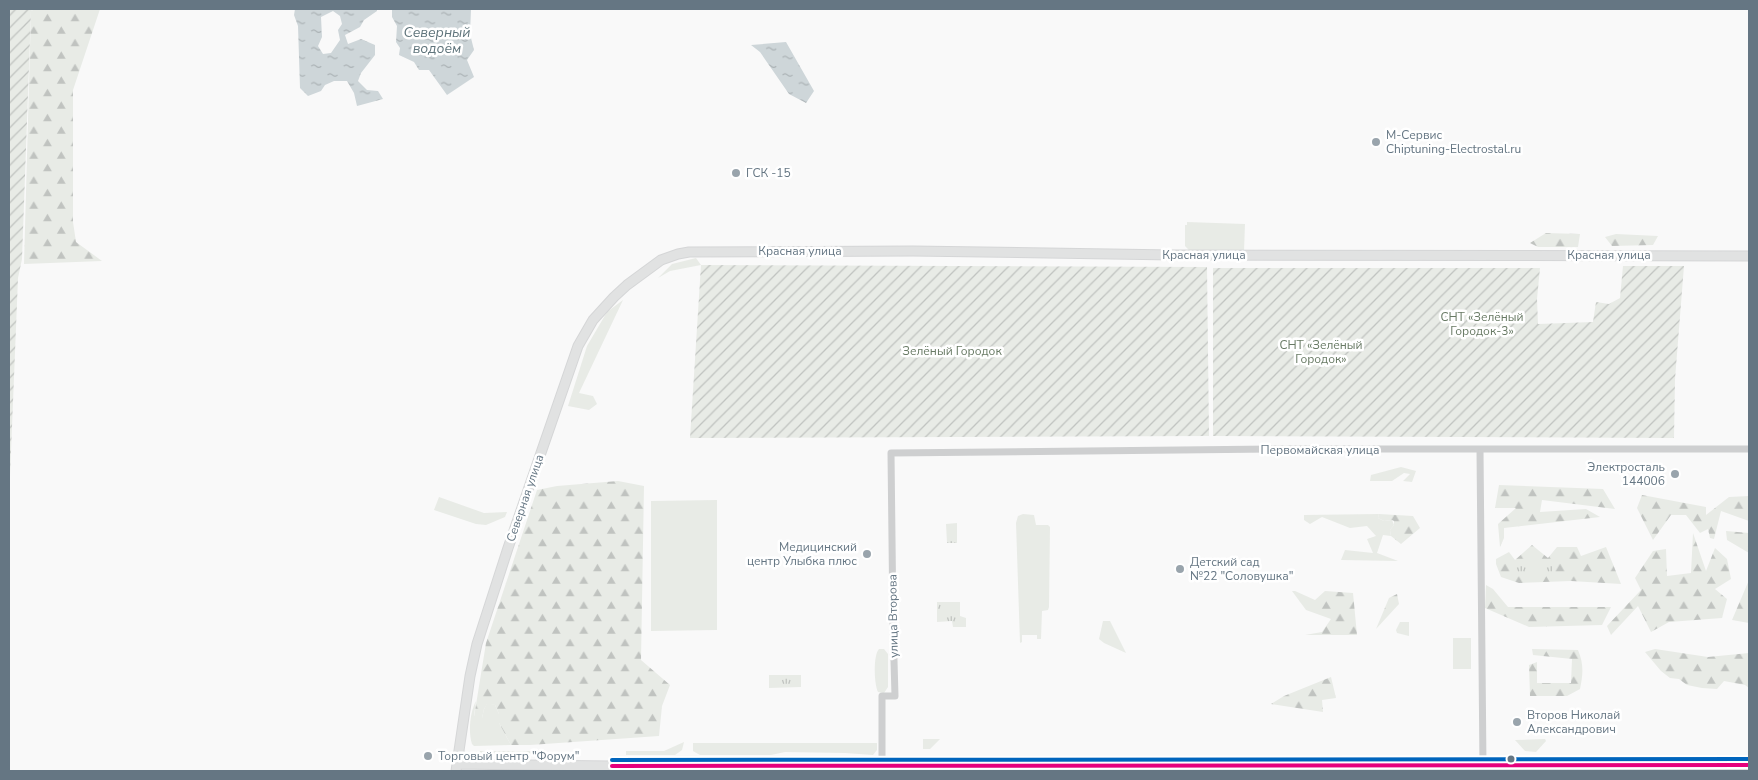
<svg xmlns="http://www.w3.org/2000/svg" width="1758" height="780" font-family="'Nunito Sans',sans-serif">
<style>
.grass{fill:#e8ebe6}
.forest{fill:url(#forest-firs)}
.park{fill:url(#park-tufts)}
.garden{fill:url(#garden-furrows)}
.water{fill:url(#water-ripples);fill-rule:evenodd}
.lines{fill:none;stroke-linecap:round;stroke-linejoin:round}
.major-casing{stroke:#d5d6d7;stroke-width:11}
.minor{stroke:#cecfd0;stroke-width:7}
.major{stroke:#e1e2e2;stroke-width:9}
.bus-1-casing{stroke:#fff;stroke-width:8}
.bus-2-casing{stroke:#fff;stroke-width:8}
.bus-1{stroke:#e5007d;stroke-width:4}
.bus-2{stroke:#0065bd;stroke-width:4}
.poi-dot{fill:#99a4ac;stroke:#fff;stroke-width:2}
.bus-dot{fill:#657683;stroke:#fff;stroke-width:2}
.labels{text-anchor:middle;dominant-baseline:central;stroke-width:5;stroke-linejoin:round;paint-order:stroke}
.poi-label{font-size:12px;fill:#657683;stroke:#fff;text-anchor:start}
.street-label{font-size:12px;fill:#657683;stroke:#fff}
.park-label{font-size:12px;fill:#687a64;stroke:#fff}
.water-label{font-size:14px;font-style:italic;fill:#60757c;stroke:#fff}
</style>
<defs>
<pattern id="forest-firs" width="22" height="20" patternUnits="userSpaceOnUse" patternTransform="scale(1.25)"><rect width="22" height="20" fill="#e8ebe6"/><path d="M5 1l3.5 6h-7zM16 11l3.5 6h-7z" fill="#c0c3c0"/></pattern>
<pattern id="park-tufts" width="24" height="20" patternUnits="userSpaceOnUse" patternTransform="scale(1.25)"><rect width="24" height="20" fill="#e8ebe6"/><path d="M3 7l-1-3M5 7V3M7 7l1-3M15 17l-1-3M17 17v-4M19 17l1-3" fill="none" stroke="#c0c3c0"/></pattern>
<pattern id="garden-furrows" width="10" height="10" patternUnits="userSpaceOnUse" patternTransform="scale(1.25)"><rect width="10" height="10" fill="#e8ebe6"/><path d="M-1 1l2-2M0 10L10 0M9 11l2-2" fill="none" stroke="#c0c3c0"/></pattern>
<pattern id="water-ripples" width="26" height="14" patternUnits="userSpaceOnUse" patternTransform="scale(1.25)"><rect width="26" height="14" fill="#ced6d9"/><path d="M2 4q2-2 4 0t4 0M15 11q2-2 4 0t4 0" fill="none" stroke="#abb2b5"/></pattern>
</defs>
<rect width="100%" height="100%" fill="#f9f9f9"/>
<path class="grass" d="M1187,222L1245,224L1244,251H1190L1185,246V225H1187Z
M696,258L701,265L670,271L658,278L672,264Z
M623,300L579,393L593,396L597,404L589,410L568,406L587,346L607,312Z
M1401,467L1416,471L1412,482L1403,481L1410,474L1404,473L1392,481H1370L1371,475Z
M439,497L484,513L507,512L505,517L486,525L476,524L434,510Z
M717,500V630L651,631V501Z
M1023,514L1034,515L1036,525H1048L1050,527L1049,607L1048,610L1042,611L1041,639H1037V635H1022V642L1020,643L1016,523L1018,516Z
M1379,514L1378,518L1384,521L1392,520L1394,525L1390,530L1391,536L1383,535L1377,553L1398,561L1341,560L1345,550L1373,553L1367,539L1376,536L1367,526L1350,528L1322,517L1310,524L1304,520V515Z
M1103,621H1110L1126,653L1104,643L1099,639Z
M1400,622H1409V636L1397,633L1396,630Z
M1453,638H1471V669H1453Z
M879,649H884L888,654V687L884,693L878,692C874,684 873,655 879,649Z
M476,701L474,716L482,718L484,709L487,703L495,705L499,714V723L511,745L474,746L472,744C468,732 470,712 476,701Z
M923,739H940L930,749H923Z
M1545,739L1546,741L1536,752L1525,751L1515,740Z
M684,742L682,750L675,755H626V751H664Z
M693,743H877V750L873,755L845,753L785,752L771,755H700L693,751Z
M480,751H543L521,755L479,754Z"/>
<path class="forest" d="M35,9H100L73,90V222L76,242L102,261L24,264L31,11Z
M1546,233L1580,234L1578,247H1538L1530,243Z
M1616,234L1658,236L1653,245L1612,246L1605,237Z
M618,481L644,486L641,660L670,685L662,706L659,736L530,745H511L499,723V714L495,705L487,704L484,709L482,718L479,720L474,717L486,643L537,490L557,486Z
M1499,485L1603,489L1615,509L1542,500L1540,512L1586,509L1600,517L1504,528V538L1500,547L1498,524L1516,508H1495Z
M1642,495L1706,507V515L1729,497L1749,496V521L1721,511L1714,539L1710,538L1708,529L1700,533L1686,515H1671L1653,540L1637,508Z
M1379,514L1413,516L1420,528L1401,544L1391,536L1390,530L1394,525V521L1392,520L1384,521L1378,518Z
M1726,531L1749,533V553L1727,540Z
M1693,533L1706,571L1715,548L1727,559L1731,579L1715,589L1727,599L1722,618L1669,622L1651,632L1638,606L1611,635L1607,626L1641,590L1635,578L1653,551L1666,549L1667,576L1691,573Z
M1532,545L1548,558L1557,547H1577L1581,556L1606,547L1621,584L1571,581L1519,583L1501,577L1496,564V559L1509,552L1515,560Z
M1749,580V623L1732,620Z
M1486,585L1493,589L1508,607H1611L1602,625L1529,627L1485,608Z
M1292,591H1295L1315,600L1325,591L1353,593L1357,635H1305L1322,632L1331,619L1306,610Z
M1397,594L1399,604L1376,629L1389,598Z
M1532,649L1578,650C1584,664 1583,675 1580,689L1567,696H1530L1529,665L1537,662V683H1571L1572,659L1533,655Z
M1655,649L1708,657L1749,653V688L1745,685L1724,681L1717,689L1702,688L1687,685L1679,679L1670,678L1661,671L1645,652Z
M1331,677L1336,698L1322,700L1323,712L1271,704L1284,696Z"/>
<path class="park" d="M957,523V543H947L946,524Z
M1516,561H1552V576H1517Z
M937,602H960V616L966,618V627H953L952,621L937,622Z
M769,675H801V687L769,688Z"/>
<path class="garden" d="M9,9H35L31,11L22,259L18,278L9,501Z
M701,265L1207,267L1209,436L690,438Z
M1623,266H1684L1675,379L1674,438L1213,436V268H1540L1537,299L1538,324L1593,322L1596,302L1609,304L1620,298Z"/>
<path class="water" d="M295,9H377V11L364,20L360,27L345,35L348,44L361,39L375,45V55L361,73L358,81L367,90L378,91L383,99L357,106L354,93L347,81H334L325,85L321,91L308,96L300,88L298,26L294,15ZM333,11L340,16L342,24L338,30L340,40L331,53L323,54L318,46L322,37L321,17Z
M392,9H471L470,34L474,50L467,60L474,77L447,95L429,70H419L414,62L399,55L400,48L396,42L397,26L392,17Z
M786,42L814,91L806,103L789,94L760,52L751,45Z"/>
<g class="lines">
<defs>
<path id="major" d="M457,764L612,766L1749,765
M456,771L470,676L477,644L508,548L578,346L593,320L614,297L627,285L661,260L678,254L689,252L913,251L1174,255L1749,256"/>
</defs>
<use href="#major" class="major-casing"/>
<path class="minor" d="M1480,450L1483,766
M882,766V696H895L893,625L891,453L1282,449H1749"/>
<use href="#major" class="major"/>
<defs>
<path id="bus-1" d="M612,766L1749,765"/>
<path id="bus-2" d="M612,760L1749,759"/>
</defs>
<use href="#bus-1" class="bus-1-casing"/>
<use href="#bus-2" class="bus-2-casing"/>
<use href="#bus-1" class="bus-1"/>
<use href="#bus-2" class="bus-2"/>
</g>
<g class="poi-dot">
<circle cx="1376" cy="142" r="5"/>
<circle cx="736" cy="173" r="5"/>
<circle cx="1675" cy="474" r="5"/>
<circle cx="867" cy="554" r="5"/>
<circle cx="1180" cy="569" r="5"/>
<circle cx="1517" cy="722" r="5"/>
<circle cx="428" cy="756" r="5"/>
</g>
<circle class="bus-dot" cx="1511" cy="759" r="4.5"/>
<g class="labels">
<g class="poi-label">
<text x="1386" y="135">M-Сервис<tspan x="1386" dy="14">Chiptuning-Electrostal.ru</tspan></text>
<text x="746" y="173">ГСК -15</text>
<text x="1665" y="467" text-anchor="end">Электросталь<tspan x="1665" dy="14">144006</tspan></text>
<text x="857" y="547" text-anchor="end">Медицинский<tspan x="857" dy="14">центр Улыбка плюс</tspan></text>
<text x="1190" y="562">Детский сад<tspan x="1190" dy="14">№22 "Соловушка"</tspan></text>
<text x="1527" y="715">Второв Николай<tspan x="1527" dy="14">Александрович</tspan></text>
<text x="438" y="756">Торговый центр "Форум"</text>
</g>
<g class="street-label">
<text x="800" y="251">Красная улица</text>
<text x="1204" y="255">Красная улица</text>
<text x="1609" y="255">Красная улица</text>
<text x="1320" y="450">Первомайская улица</text>
<text transform="translate(525 498) rotate(-71)">Северная улица</text>
<text transform="translate(893 616) rotate(-91)">улица Второва</text>
</g>
<g class="park-label">
<text x="1482" y="317">СНТ «Зелёный<tspan x="1482" dy="14">Городок-3»</tspan></text>
<text x="1321" y="345">СНТ «Зелёный<tspan x="1321" dy="14">Городок»</tspan></text>
<text x="952" y="351">Зелёный Городок</text>
</g>
<g class="water-label">
<text x="437" y="32">Северный<tspan x="437" dy="16">водоём</tspan></text>
</g>
</g>
<rect width="1758" height="780" fill="none" stroke="#657683" stroke-width="20"/>
</svg>
